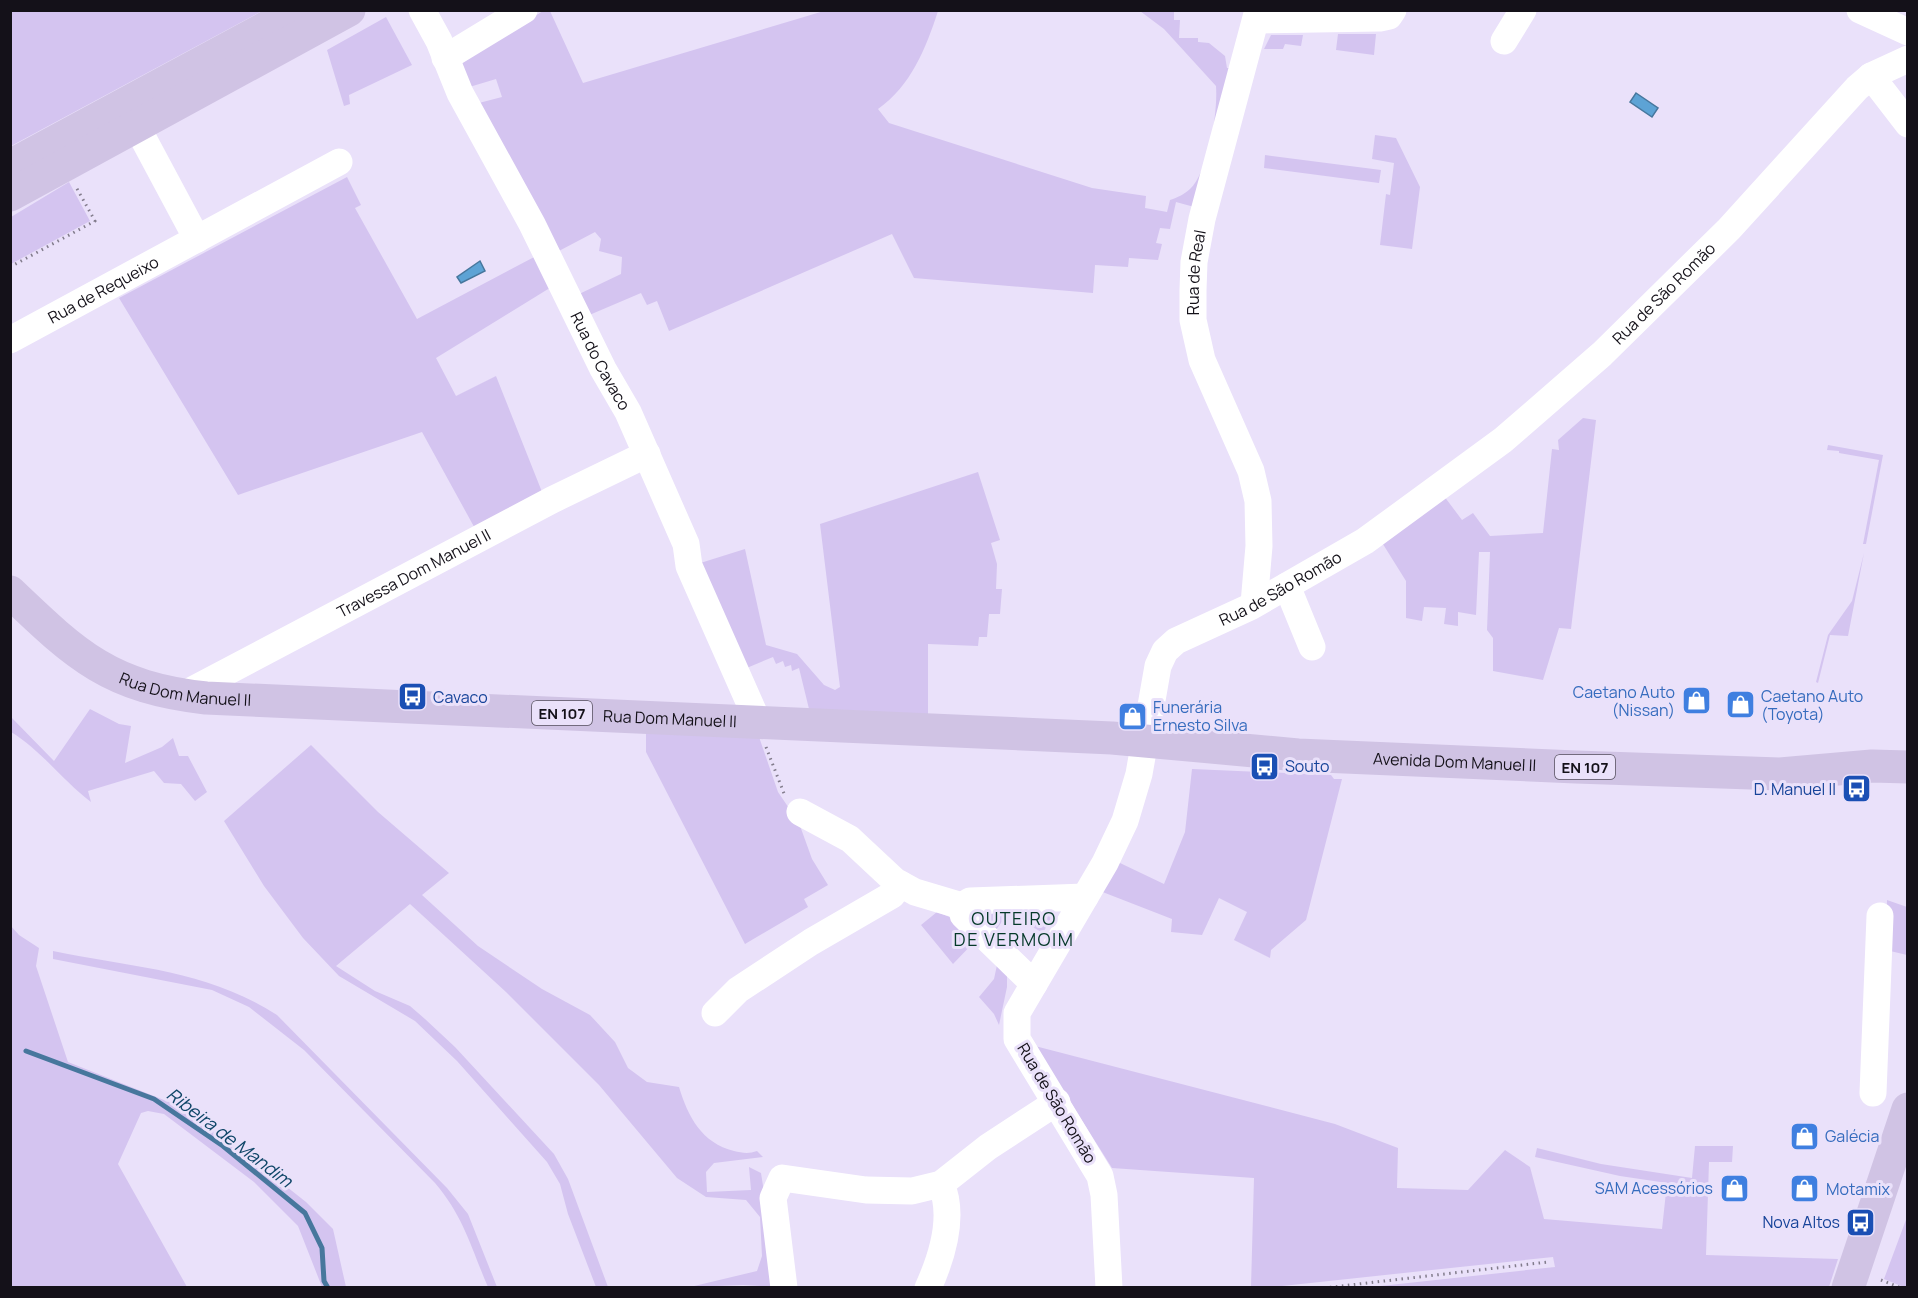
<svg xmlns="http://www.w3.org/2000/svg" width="1918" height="1298" font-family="Manrope,sans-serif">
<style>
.green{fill:#d4c4f0}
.water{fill:#5da3d5;stroke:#47779d;stroke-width:1.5}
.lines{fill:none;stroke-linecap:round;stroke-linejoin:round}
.stream{stroke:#47779d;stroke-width:5}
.path{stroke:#827c8c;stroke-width:3;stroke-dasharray:1.5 4.5;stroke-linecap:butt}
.minor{stroke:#fff;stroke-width:27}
.major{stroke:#d0c3e4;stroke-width:33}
.labels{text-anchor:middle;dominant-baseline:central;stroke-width:6;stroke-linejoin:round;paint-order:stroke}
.shield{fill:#eae1fa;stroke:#544f5c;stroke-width:1.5}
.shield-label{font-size:15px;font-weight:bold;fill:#141119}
.street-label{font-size:16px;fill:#141119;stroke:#eae1fa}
.shop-label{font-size:16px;fill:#366cbe;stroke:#eae1fa;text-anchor:start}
.transit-label{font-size:16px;fill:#164399;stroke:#eae1fa;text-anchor:start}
.neighbourhood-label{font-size:18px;letter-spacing:1.5px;fill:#053929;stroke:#eae1fa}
.water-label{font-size:18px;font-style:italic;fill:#0f4668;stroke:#eae1fa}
</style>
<rect width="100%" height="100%" fill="#eae1fa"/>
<path class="green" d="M11,10H262V11L11,146Z
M543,11H550L583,83L824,11H938C926,48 911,86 878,109L889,123L1092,188L1146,196L1145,208L1167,212L1170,200C1176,198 1185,194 1190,189C1209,171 1218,111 1216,86L1164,29L1140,11H1174V20H1180L1179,38H1198V42L1209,43L1225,56L1227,68H1234L1198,208L1176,202L1170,229L1160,228L1156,243L1162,244L1158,260L1129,258L1128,267L1095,265L1093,293L914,278L892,234L669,331L657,301L647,305L641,293L587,316L577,295L621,274L622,257L599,251L601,239L595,232L557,252L475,104L502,97L496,79L466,88L458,64Z
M386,17L412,65L349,95L350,104L344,106L327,50Z
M1338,34H1376L1374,55L1336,50Z
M1271,35H1303L1301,46L1285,44L1283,49H1264Z
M1375,135L1396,138L1420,187L1412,249L1380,245L1386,194L1390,195L1394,163L1372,159Z
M1265,155L1381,170L1379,183L1264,168Z
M347,177L361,205L355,208L417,319L538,255L553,286L436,358L456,396L496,376L544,497L478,534L422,432L238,495L119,298Z
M69,182L90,221L11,264V217Z
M1583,418L1596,420L1571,629L1559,628L1543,680L1493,671V638L1487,630L1490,552H1479L1476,615L1458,612V626L1444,624L1446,608L1424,607L1422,621L1406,618V581L1381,541L1444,496L1462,520L1473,513L1490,536L1543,533L1552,449L1559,450L1558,440Z
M1828,445L1883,455L1866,544H1863L1879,460L1839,453V451L1827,450Z
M978,472L1000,540L991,543L997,564L996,589H1002L1000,614H989L987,637H979L978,646L928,644V718L810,713L799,668L792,671L791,665L785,667L783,661L776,664L773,657L742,670L694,565L745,549L766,645L797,654L824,685L835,690L840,687L820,524Z
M1864,553L1848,636L1830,635L1818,683L1816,682L1828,635L1852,601Z
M90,709L119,724L131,726L125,763L162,747L173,738L179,756H188L207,792L195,801L181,784L164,783L154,771L88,791L91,802C63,781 41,750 11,732V717L54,761Z
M646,729L758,734L778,792L799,823L812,859L828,885L804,899L808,907L745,944L646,752Z
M311,745L378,812L449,873L422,895L478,946L542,989L590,1015L615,1042L628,1068L647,1082L679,1087C688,1117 702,1143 734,1151C742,1153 749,1154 757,1151L763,1157L714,1163L706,1172L707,1192L751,1190L749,1167L761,1173L779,1287L743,1285L690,1287L757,1271L762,1256L760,1217L746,1200L706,1197L677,1178L599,1085L506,992L410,904L336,966L375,991L410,1006L425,1019L455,1047L554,1154L568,1179L608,1287H596L568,1214L560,1184L547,1162L457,1061L415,1021L339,976L303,938L264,886L224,821Z
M1192,769L1331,775L1334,779H1342L1306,920L1271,950L1270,958L1234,940L1247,912L1219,898L1202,935L1171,932L1172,919L1100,891L1115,865L1120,863L1164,884L1185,832Z
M1887,900L1907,907V955L1886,950Z
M1050,906L1054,912L1043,933L1008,913L996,930L978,918L983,908Z
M937,912L952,918L977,939L953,964L921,925Z
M10,925L19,935L39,948L36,966L68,1062L169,1102L201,1119L306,1202L333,1229L346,1287H322L298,1226L254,1182L164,1114L148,1111L141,1113L118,1164L187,1287H11Z
M53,951C134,968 205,969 277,1015L447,1188L468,1214L497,1287H488C471,1248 464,1217 435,1183L304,1050L249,1007L212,990L53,959Z
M997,965L1007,971V987L999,1025L994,1014L979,997L994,979Z
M1035,1046L1335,1124L1398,1148L1397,1188L1468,1190L1505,1150L1530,1167L1544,1219L1662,1229L1667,1183L1620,1176L1535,1157L1537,1148L1601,1164L1692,1178L1695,1146H1733L1732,1162H1709L1706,1255L1838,1259L1829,1287H1371L1555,1267L1553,1257L1273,1287H1251L1254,1178L1112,1168Z
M1907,1217L1908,1287L1906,1288L1884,1279Z"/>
<path class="water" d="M1636,93L1658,108L1652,117L1630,102Z
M480,261L485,271L461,283L457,277Z"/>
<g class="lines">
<path class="stream" d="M26,1051L154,1099L223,1146L305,1213L322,1248L324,1281L328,1288"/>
<path class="path" d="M10,267L95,221L76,187
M766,747L785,796
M1021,931L1022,932
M1881,1280L1901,1288
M1324,1288L1548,1262"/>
<g class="minor">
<path id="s1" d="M422,10L439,41L460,93L532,224L603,369L628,412L686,544L689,566L758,722"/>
<path d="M1860,10L1908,32"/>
<path d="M1256,20L1380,18L1389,16L1393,10"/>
<path d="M1504,41L1523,10"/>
<path d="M445,58L524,10"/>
<path d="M1871,76L1908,124"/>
<path d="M136,125L197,239"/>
<path id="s2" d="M10,340L339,162"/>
<path d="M1287,586L1312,647"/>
<path id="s3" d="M1254,604L1259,546L1258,501L1251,471L1202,360L1193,320V290L1194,262L1202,219L1258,10"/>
<path id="s4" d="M183,695L552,500L647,454"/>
<path d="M800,812L850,839L895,881L915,892L962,906"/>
<path d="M962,906L970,901L1085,897"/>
<path d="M962,906L963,915L1034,984"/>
<path d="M715,1013L738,990L811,942L892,895L900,884"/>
<path d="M1873,1093L1880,916"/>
<path d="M784,1288L773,1198L782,1178L866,1190L912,1191L941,1184L988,1147L1057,1102"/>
<path d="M928,1288C942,1257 955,1216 941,1184"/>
<path id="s5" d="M1109,1288L1104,1195L1100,1176L1017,1039V1013L1105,863L1125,821L1139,774L1158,666L1165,651L1176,641L1250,607L1365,541L1503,440L1602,354L1729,229L1857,88L1871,76L1908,59"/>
</g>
<g class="major">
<path d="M10,166L299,10"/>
<path d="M10,195L349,10"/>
<path id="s6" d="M10,592C78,657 110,687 206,698L1112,738L1298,755L1576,767L1780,774L1872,766L1908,767"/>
<path d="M1848,1288L1908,1109"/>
</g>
</g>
<defs>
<symbol id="bus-square" viewBox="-11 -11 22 22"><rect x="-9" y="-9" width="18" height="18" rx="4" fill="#1a4fb4" stroke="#eae1fa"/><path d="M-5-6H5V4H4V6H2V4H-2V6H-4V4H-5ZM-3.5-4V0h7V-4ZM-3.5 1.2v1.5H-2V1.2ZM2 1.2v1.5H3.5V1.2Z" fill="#fff"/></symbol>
<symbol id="shop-square" viewBox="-11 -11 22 22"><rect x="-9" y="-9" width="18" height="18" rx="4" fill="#3f7fe0" stroke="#eae1fa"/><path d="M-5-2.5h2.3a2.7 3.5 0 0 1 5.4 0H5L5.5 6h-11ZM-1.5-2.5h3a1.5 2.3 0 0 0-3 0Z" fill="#fff"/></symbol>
</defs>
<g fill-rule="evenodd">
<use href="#bus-square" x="396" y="680" width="33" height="33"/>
<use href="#shop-square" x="1680" y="684" width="33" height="33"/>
<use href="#shop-square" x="1724" y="688" width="33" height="33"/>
<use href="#shop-square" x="1116" y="700" width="33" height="33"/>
<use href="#bus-square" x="1248" y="750" width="33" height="33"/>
<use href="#bus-square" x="1840" y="772" width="33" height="33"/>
<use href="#shop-square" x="1788" y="1120" width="33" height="33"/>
<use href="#shop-square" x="1718" y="1172" width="33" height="33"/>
<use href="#shop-square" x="1788" y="1172" width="33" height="33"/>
<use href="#bus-square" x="1844" y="1206" width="33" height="33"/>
</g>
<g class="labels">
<g class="shield">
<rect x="532" y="701" width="60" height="24" rx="4.5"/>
<rect x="1555" y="755" width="60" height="24" rx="4.5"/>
</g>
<g class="shield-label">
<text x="562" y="713">EN 107</text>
<text x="1585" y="767">EN 107</text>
</g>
<g class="street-label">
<text stroke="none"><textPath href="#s3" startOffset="344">Rua de Real</textPath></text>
<text stroke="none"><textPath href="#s2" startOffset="106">Rua de Requeixo</textPath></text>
<text stroke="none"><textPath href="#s5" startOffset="1312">Rua de São Romão</textPath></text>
<text stroke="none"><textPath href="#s1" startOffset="394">Rua do Cavaco</textPath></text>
<text stroke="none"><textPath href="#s4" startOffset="261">Travessa Dom Manuel II</textPath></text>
<text stroke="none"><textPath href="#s5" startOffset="826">Rua de São Romão</textPath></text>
<text stroke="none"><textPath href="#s6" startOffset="207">Rua Dom Manuel II</textPath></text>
<text stroke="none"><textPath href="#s6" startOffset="693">Rua Dom Manuel II</textPath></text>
<text stroke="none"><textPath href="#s6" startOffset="1479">Avenida Dom Manuel II</textPath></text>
<text transform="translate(1057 1103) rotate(59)">Rua de São Romão</text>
</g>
<g class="shop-label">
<text x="1675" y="692" text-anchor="end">Caetano Auto<tspan x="1675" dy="18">(Nissan)</tspan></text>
<text x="1761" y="696">Caetano Auto<tspan x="1761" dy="18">(Toyota)</tspan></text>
<text x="1153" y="707">Funerária<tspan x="1153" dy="18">Ernesto Silva</tspan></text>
<text x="1825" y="1136">Galécia</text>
<text x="1713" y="1188" text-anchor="end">SAM Acessórios</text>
<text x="1826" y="1189">Motamix</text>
</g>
<g class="transit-label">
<text x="433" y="697">Cavaco</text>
<text x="1285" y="766">Souto</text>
<text x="1836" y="789" text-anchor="end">D. Manuel II</text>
<text x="1840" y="1222" text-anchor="end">Nova Altos</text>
</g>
<g class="neighbourhood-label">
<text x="1014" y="918">OUTEIRO<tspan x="1014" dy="21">DE VERMOIM</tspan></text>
</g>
<g class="water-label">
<text transform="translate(230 1137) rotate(37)">Ribeira de Mandim</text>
</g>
</g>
<rect width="1918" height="1298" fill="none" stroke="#141119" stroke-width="24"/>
</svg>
